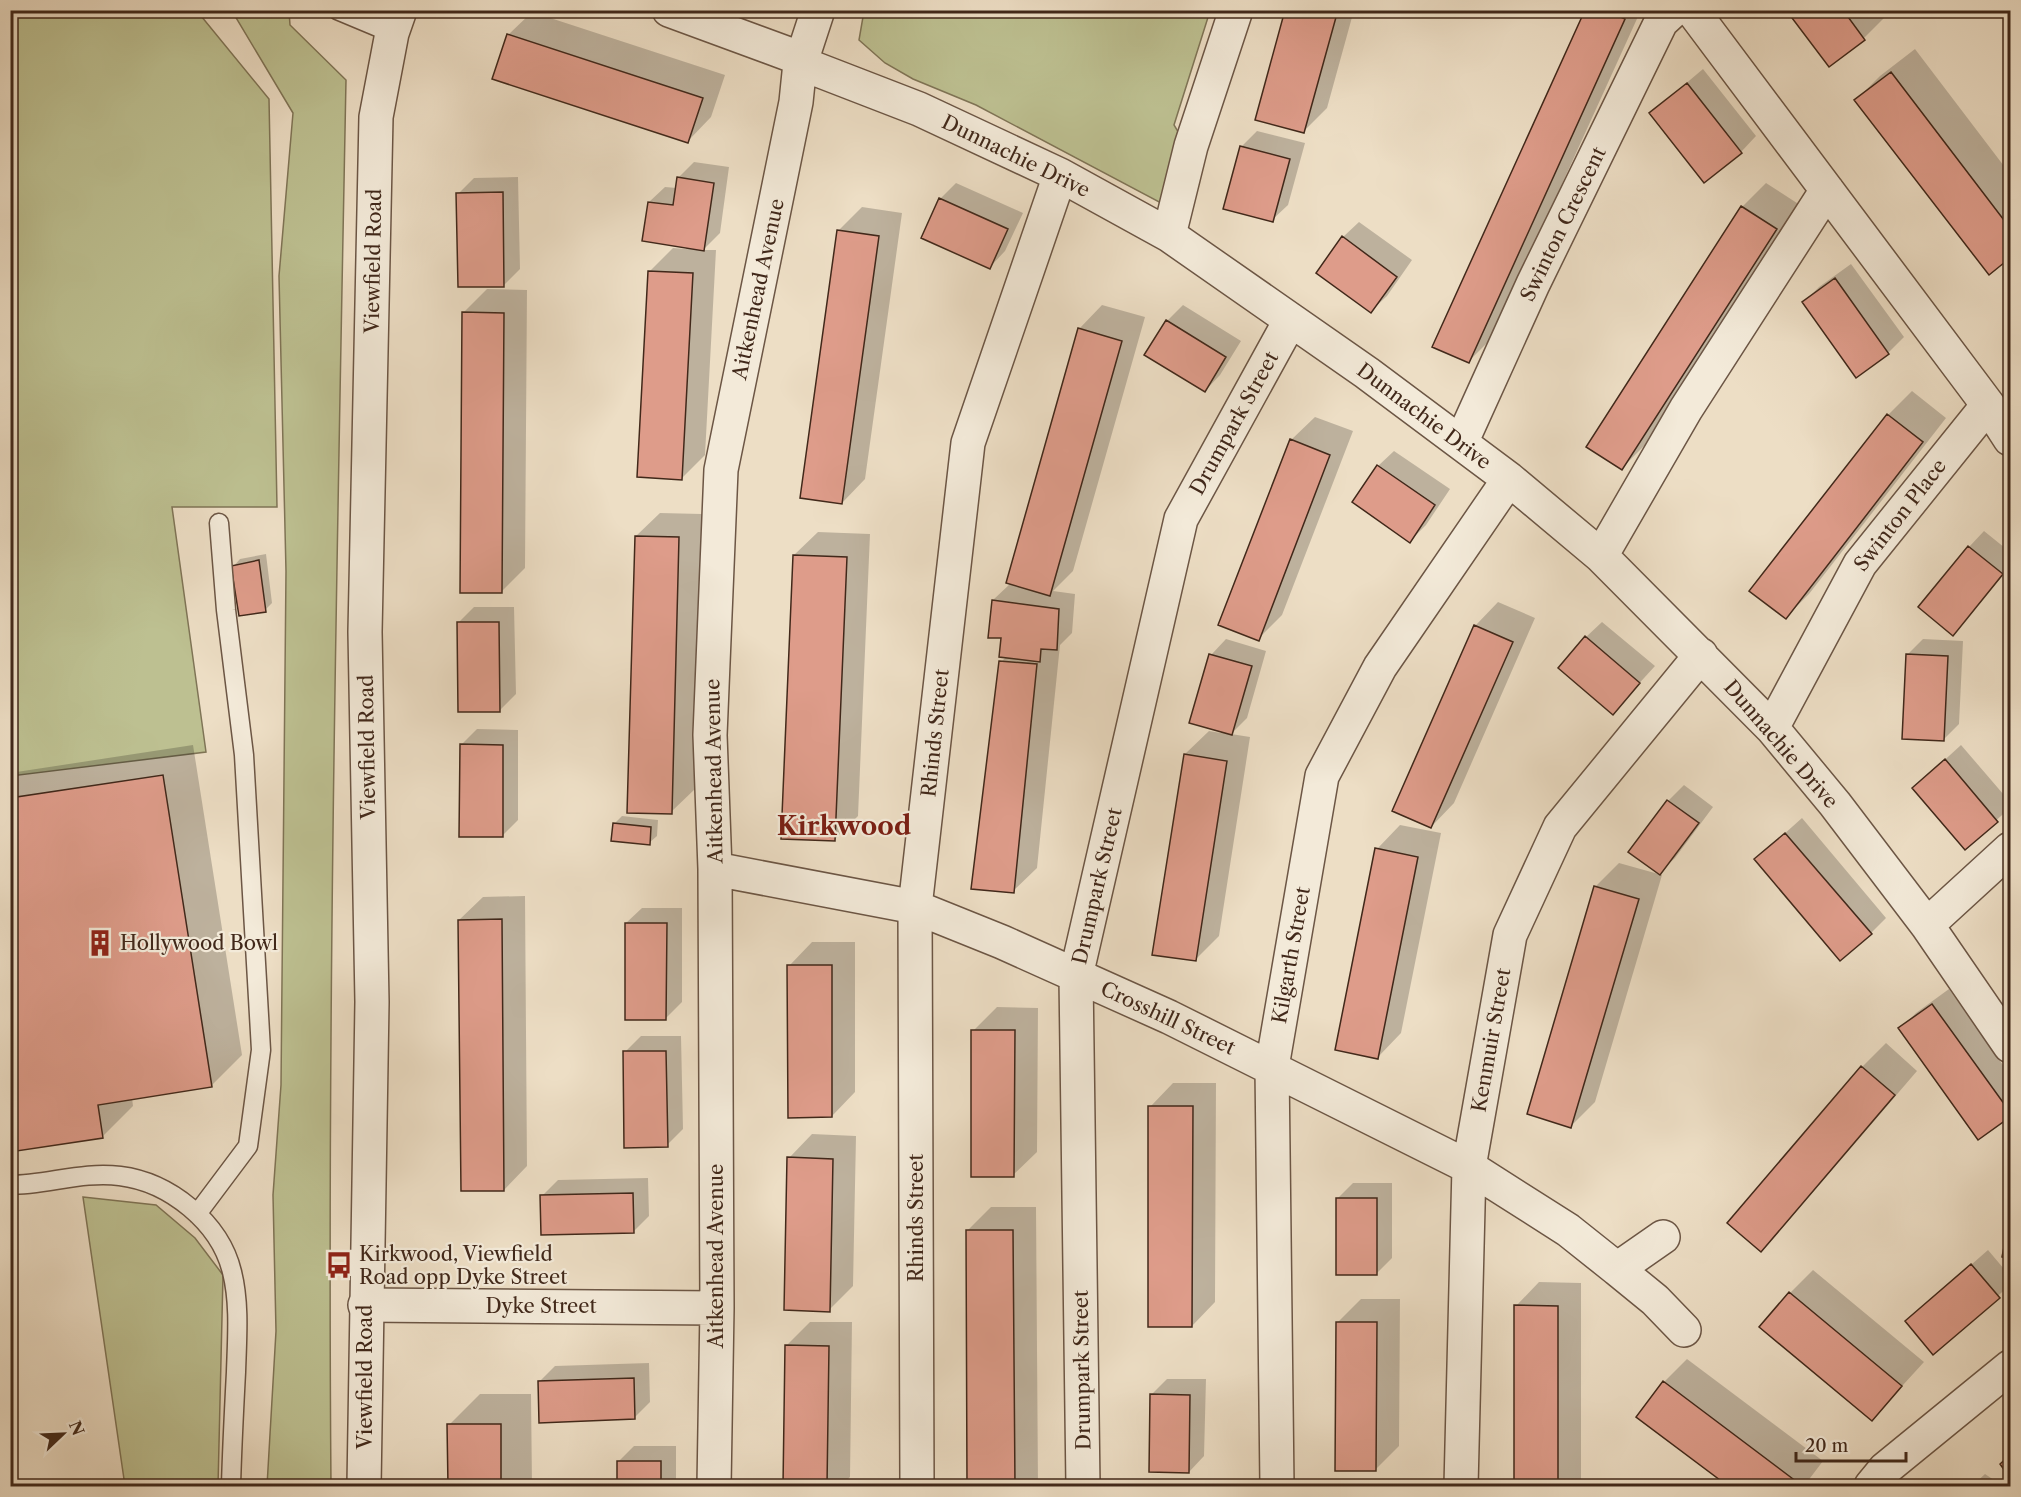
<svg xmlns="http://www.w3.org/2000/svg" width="2021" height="1497" font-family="'Libre Caslon Text',serif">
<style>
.green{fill:#bdc091;stroke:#7f7456;stroke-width:1.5}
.shadow{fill:#0003}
.building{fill:#de9c8a;stroke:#41281a;stroke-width:1.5}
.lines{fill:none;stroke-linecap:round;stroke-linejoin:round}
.service-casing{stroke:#6c5645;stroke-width:21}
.minor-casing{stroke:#6c5645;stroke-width:36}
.tertiary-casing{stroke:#6c5645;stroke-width:36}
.service{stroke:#f3ead9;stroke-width:18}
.minor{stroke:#f3ead9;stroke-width:33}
.tertiary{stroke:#f3ead9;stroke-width:33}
.labels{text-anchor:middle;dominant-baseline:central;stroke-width:4.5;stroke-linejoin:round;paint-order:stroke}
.street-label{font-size:20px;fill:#41281a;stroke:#f3ead9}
.poi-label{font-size:20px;fill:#41281a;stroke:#f3ead9;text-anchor:start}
.district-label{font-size:26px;font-weight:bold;fill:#7a1f14;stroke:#f3ead9}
</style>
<rect width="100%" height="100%" fill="#eddec5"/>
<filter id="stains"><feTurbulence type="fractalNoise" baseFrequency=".00333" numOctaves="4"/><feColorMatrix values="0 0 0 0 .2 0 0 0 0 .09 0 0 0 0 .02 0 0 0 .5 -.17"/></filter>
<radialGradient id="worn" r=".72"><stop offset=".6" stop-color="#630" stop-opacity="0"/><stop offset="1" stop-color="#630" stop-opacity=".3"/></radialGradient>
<path class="green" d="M10,11H197L269,99L277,507H172L206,752L11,776Z
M232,11H289L290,25L346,80C337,549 327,1018 331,1486H267L276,1331L273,1195L281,1085L286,571L279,276L293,113Z
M864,11H1210L1174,125L1183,140L1161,203L976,105L913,79L885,63L859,40Z
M83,1197L156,1205L195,1238L223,1275L218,1486H125Z"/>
<path class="shadow" d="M1287,10H1354L1327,108L1304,131Z
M1586,10H1641L1492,338L1468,362Z
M1788,10H1884L1887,15L1864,38Z
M532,12L725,75L711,117L688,141L508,35Z
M1915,49L2010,174V256L1989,273L1856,100L1880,76Z
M1703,69L1756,136L1741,152L1651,113Z
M1257,131L1305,143L1288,205L1272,220L1225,208L1242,146Z
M694,162L729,167L720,233L703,250H716L705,455L682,478L649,272L673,248L686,249L687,246L649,202L665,187L677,188L678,178Z
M518,177L520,269L504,285L458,194L474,178Z
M956,183L1023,213L1005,251L990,267L923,237L940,199Z
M1766,183L1800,205L1645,445L1621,469L1588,447L1742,207Z
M862,207L902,213L865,479L842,503L838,231Z
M1359,222L1412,260L1387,296L1371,311L1343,237Z
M1851,264L1904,337L1888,353L1856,376L1804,302L1819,287Z
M487,289L527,290L525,568L501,592L463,313Z
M1102,305L1145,317L1073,571L1053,591L1075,594L1072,633L1060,645L1037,868L1013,891L1001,662L1006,657L993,600L1011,583L1079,329Z
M1183,305L1241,341L1220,375L1205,391L1167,321Z
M1912,391L1946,418L1809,594L1786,617L1888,415Z
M1315,417L1353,431L1282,615L1258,639L1291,440Z
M1394,451L1450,489L1426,525L1410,541L1378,466Z
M660,513L702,514L695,789L671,812L636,536Z
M1984,531L2010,552V567L1953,634L1969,547Z
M818,532L870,534L858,816L835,839L794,555Z
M266,554L272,603L265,610L233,567L240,559Z
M1498,602L1535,618L1454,803L1431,827L1475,626Z
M474,607H514L516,694L500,710L458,623Z
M1602,622L1655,666L1613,712L1586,637Z
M1226,639L1266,651L1247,718L1231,734L1250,737L1219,936L1195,960L1185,754L1209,731L1221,733L1211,655Z
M1923,639L1963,641L1959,724L1944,739L1907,655Z
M477,729L518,730V820L502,836L461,745Z
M193,745L242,1055L211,1086L132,1098L133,1106L103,1136L10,1151V773Z
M1961,745L2010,802V808L1965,848L1914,788Z
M1684,785L1713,807L1675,858L1659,873L1668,801Z
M622,816L658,820L657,836L649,843L615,823Z
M1802,818L1886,918L1871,933L1756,859Z
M1400,825L1441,833L1401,1033L1378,1057L1377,849Z
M1619,863L1662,875L1595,1102L1571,1126L1596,886Z
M525,896L527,1166L504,1190L459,920L483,897Z
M642,908H682V1002L666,1018L626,923Z
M812,942H855V1092L832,1116L789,966Z
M1949,989L2010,1075V1115L1979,1138L1900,1029L1916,1013Z
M997,1007L1038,1008L1037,1152L1013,1175L973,1031Z
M641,1036H681L683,1129L667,1145L625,1052Z
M1886,1043L1917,1071L1784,1226L1761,1250L1730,1223L1862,1067Z
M1173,1083H1216L1215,1302L1192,1326L1150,1107Z
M812,1134L856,1136L853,1286L829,1310L789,1158Z
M648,1178L649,1216L633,1232L542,1196L558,1180Z
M1353,1183H1392V1258L1377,1273L1337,1199Z
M991,1207H1036L1038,1486H969L967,1231Z
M1988,1250L2010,1276V1285L1934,1353L1907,1321Z
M1813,1270L1924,1362L1872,1419L1790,1293Z
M1539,1282L1581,1283V1486H1516V1306Z
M1361,1299H1400L1399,1446L1376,1469L1337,1323Z
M810,1322H852L850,1477L841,1486H785L787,1345Z
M1687,1359L1823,1461L1804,1486H1730L1638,1417L1664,1382Z
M649,1363L650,1402L634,1418L539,1382L555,1366Z
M1167,1379H1206L1204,1456L1189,1472L1151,1395Z
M480,1394H531L532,1486H449V1425Z
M634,1446H676V1486H618V1462Z
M1985,1474L2003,1486H1972Z"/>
<path class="building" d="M1285,10H1338L1304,133L1255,120Z
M1585,10H1606L1625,19L1469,363L1432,347Z
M1786,10H1843L1865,40L1829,67Z
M2002,10H2010V22Z
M507,34L703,98L688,143L492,79Z
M1891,72L2010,228V258L1989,275L1854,100Z
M1687,83L1742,153L1704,183L1649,113Z
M1240,146L1290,159L1273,222L1223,209Z
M677,177L714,183L704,251L642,241L648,202L673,205Z
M503,192L504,287H458L456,193Z
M939,198L1008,229L990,269L921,238Z
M1741,206L1777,229L1622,470L1586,447Z
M837,230L879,236L842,504L800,498Z
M1342,236L1397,277L1371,313L1316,273Z
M648,271L693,273L682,480L637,477Z
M1835,278L1889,354L1856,378L1802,302Z
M462,312L504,313L502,593H460Z
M1166,320L1226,357L1205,392L1144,355Z
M1078,328L1122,341L1050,596L1006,583Z
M1887,414L1923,442L1786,619L1749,591Z
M1290,439L1330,455L1259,641L1218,625Z
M1377,465L1435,505L1410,543L1352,502Z
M635,536L679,537L672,814L627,813Z
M1968,546L2003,574L1953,636L1918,607Z
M793,555L847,557L835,841L781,839Z
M259,560L266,612L239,616L231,566Z
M992,600L1059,609L1057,650L1041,649L1040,662L999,657L1001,638H988Z
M457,622H499L500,712H458Z
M1474,625L1513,642L1431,828L1392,811Z
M1585,636L1640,683L1613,715L1558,668Z
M1209,654L1252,666L1232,735L1189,723Z
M1906,654L1948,656L1944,741L1902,739Z
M999,661L1037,664L1014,893L971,889Z
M460,744L503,745V837H459Z
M1184,754L1227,761L1196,961L1152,955Z
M1945,759L1998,822L1965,850L1912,788Z
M163,775L212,1087L98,1105L103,1138L10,1152V798Z
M1667,800L1699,823L1660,875L1628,852Z
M613,823L651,827L650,845L611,841Z
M1785,833L1872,934L1840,961L1754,859Z
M1375,848L1418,857L1378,1059L1335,1050Z
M1594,886L1639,899L1571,1128L1527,1114Z
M502,919L504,1191H461L458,920Z
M625,923H667L666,1020H625Z
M787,965H832V1117L788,1118Z
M1932,1004L2010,1112V1117L1978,1140L1898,1028Z
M971,1030H1015L1014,1177H971Z
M623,1051H666L668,1147L624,1148Z
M1861,1066L1895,1095L1761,1252L1727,1223Z
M1148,1106H1193L1192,1327H1148Z
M787,1157L833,1159L830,1312L784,1310Z
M633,1193L634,1233L541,1235L540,1195Z
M1336,1198H1377V1275H1336Z
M2010,1217V1259L2002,1257Z
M966,1230H1013L1015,1486H967Z
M1971,1264L2000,1298L1933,1355L1905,1321Z
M1789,1292L1902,1386L1872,1421L1759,1327Z
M1514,1305L1558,1306V1486H1514Z
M1336,1322H1377L1376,1471H1335Z
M785,1345L829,1346L827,1486H783Z
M634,1378L635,1419L539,1423L538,1381Z
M1663,1381L1801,1485L1800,1486H1728L1636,1417Z
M1150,1394L1190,1395L1189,1473L1149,1472Z
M447,1424H501V1486H448Z
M2010,1455V1478L2000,1464Z
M617,1461H661V1486H617Z"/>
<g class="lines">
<defs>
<path id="service" d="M337,10L392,33
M10,1185C47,1185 83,1171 120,1176C169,1182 220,1222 232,1272C240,1304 237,1339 236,1372C234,1410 232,1448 231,1486
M197,1214L248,1146L261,1050L244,755L226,610L219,523"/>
<path id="minor" d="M669,10L802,59L800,63L919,109L1060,175L1169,235L1367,373L1509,479L1601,556L1772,728L1835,804L1927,925L2010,1046
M1692,10L1988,405L2010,439
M802,59L818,10
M1169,235L1191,146L1236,10
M1461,443L1533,284L1661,22L1674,10
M1601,556L1686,409L1827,190
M1772,728L1860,564L1988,405
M715,869L915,907L1002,942L1169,1017L1469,1167L1568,1230L1617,1269L1663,1237
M1927,925L2010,849
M1617,1269L1655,1300L1684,1330
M365,1305L717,1308
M714,1486L717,1308L715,869L710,735L721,470L796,102L800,63
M917,1486L915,907L968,443L1060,175
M1083,1486L1076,976L1181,519L1290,321
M1277,1486L1272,1067L1322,776L1380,667L1509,479
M1461,1486L1469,1167L1510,935L1560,827L1701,655
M1871,1486L1885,1469L2010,1367"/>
<path id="tertiary" d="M364,1486L372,1002L365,632L376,117L392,33L400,10"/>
</defs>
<use href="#service" class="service-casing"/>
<use href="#minor" class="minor-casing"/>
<use href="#tertiary" class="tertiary-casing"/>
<use href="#service" class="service"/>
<use href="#minor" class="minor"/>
<use href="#tertiary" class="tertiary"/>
</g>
<defs>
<symbol id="building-bare" viewBox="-9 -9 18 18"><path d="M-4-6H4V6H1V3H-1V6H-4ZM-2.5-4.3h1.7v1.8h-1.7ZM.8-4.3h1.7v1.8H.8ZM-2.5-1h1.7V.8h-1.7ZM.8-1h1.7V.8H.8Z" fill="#8f2418" stroke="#f3ead9" stroke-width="2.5" paint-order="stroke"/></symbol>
<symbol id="bus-bare" viewBox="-9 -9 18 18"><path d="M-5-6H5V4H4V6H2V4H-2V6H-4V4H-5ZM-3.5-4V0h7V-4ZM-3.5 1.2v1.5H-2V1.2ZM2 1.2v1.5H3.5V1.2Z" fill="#8f2418" stroke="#f3ead9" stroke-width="2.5" paint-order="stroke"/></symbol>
</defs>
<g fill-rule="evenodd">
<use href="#building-bare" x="81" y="924" width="38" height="38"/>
<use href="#bus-bare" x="320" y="1246" width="38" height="38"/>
</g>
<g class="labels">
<g class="street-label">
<text transform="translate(1016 156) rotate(26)">Dunnachie Drive</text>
<text transform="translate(1563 224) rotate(-64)">Swinton Crescent</text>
<text transform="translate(373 261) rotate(-89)">Viewfield Road</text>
<text transform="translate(758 289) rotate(-78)">Aitkenhead Avenue</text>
<text transform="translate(1424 416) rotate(37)">Dunnachie Drive</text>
<text transform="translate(1234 423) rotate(-61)">Drumpark Street</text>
<text transform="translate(1900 515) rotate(-52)">Swinton Place</text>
<text transform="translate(935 733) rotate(-84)">Rhinds Street</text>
<text transform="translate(1781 744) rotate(49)">Dunnachie Drive</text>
<text transform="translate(367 747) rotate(-91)">Viewfield Road</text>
<text transform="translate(714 771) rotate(-91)">Aitkenhead Avenue</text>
<text transform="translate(1097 886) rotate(-77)">Drumpark Street</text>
<text transform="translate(1291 955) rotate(-80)">Kilgarth Street</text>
<text transform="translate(1168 1018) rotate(25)">Crosshill Street</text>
<text transform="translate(1491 1040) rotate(-80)">Kenmuir Street</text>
<text transform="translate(916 1218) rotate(-90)">Rhinds Street</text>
<text transform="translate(716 1256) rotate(-90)">Aitkenhead Avenue</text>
<text x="541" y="1306">Dyke Street</text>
<text transform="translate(1082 1370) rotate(-91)">Drumpark Street</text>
<text transform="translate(365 1377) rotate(-90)">Viewfield Road</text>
</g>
<g class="poi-label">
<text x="120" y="943">Hollywood Bowl</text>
<text x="359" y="1254">Kirkwood, Viewfield<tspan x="359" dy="23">Road opp Dyke Street</tspan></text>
</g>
<g class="district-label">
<text x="844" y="826">Kirkwood</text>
</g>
</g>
<rect width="2021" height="1497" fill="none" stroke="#eddec5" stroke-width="36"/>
<rect x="12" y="12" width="1997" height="1473" fill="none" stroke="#41281a" stroke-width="3"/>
<rect x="18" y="18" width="1985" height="1461" fill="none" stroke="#41281a" stroke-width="1.5"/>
<g transform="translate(63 1434) rotate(67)" stroke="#f3ead9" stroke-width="4.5" paint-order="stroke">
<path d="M0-4.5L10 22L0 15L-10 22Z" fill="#41281a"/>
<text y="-9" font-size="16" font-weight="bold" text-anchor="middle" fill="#41281a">N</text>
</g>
<path d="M1796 1452v9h110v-9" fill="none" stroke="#41281a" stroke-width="3"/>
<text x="1805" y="1452" font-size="18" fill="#41281a" stroke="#f3ead9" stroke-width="4.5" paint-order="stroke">20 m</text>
<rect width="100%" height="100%" filter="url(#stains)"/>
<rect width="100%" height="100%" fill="url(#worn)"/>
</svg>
